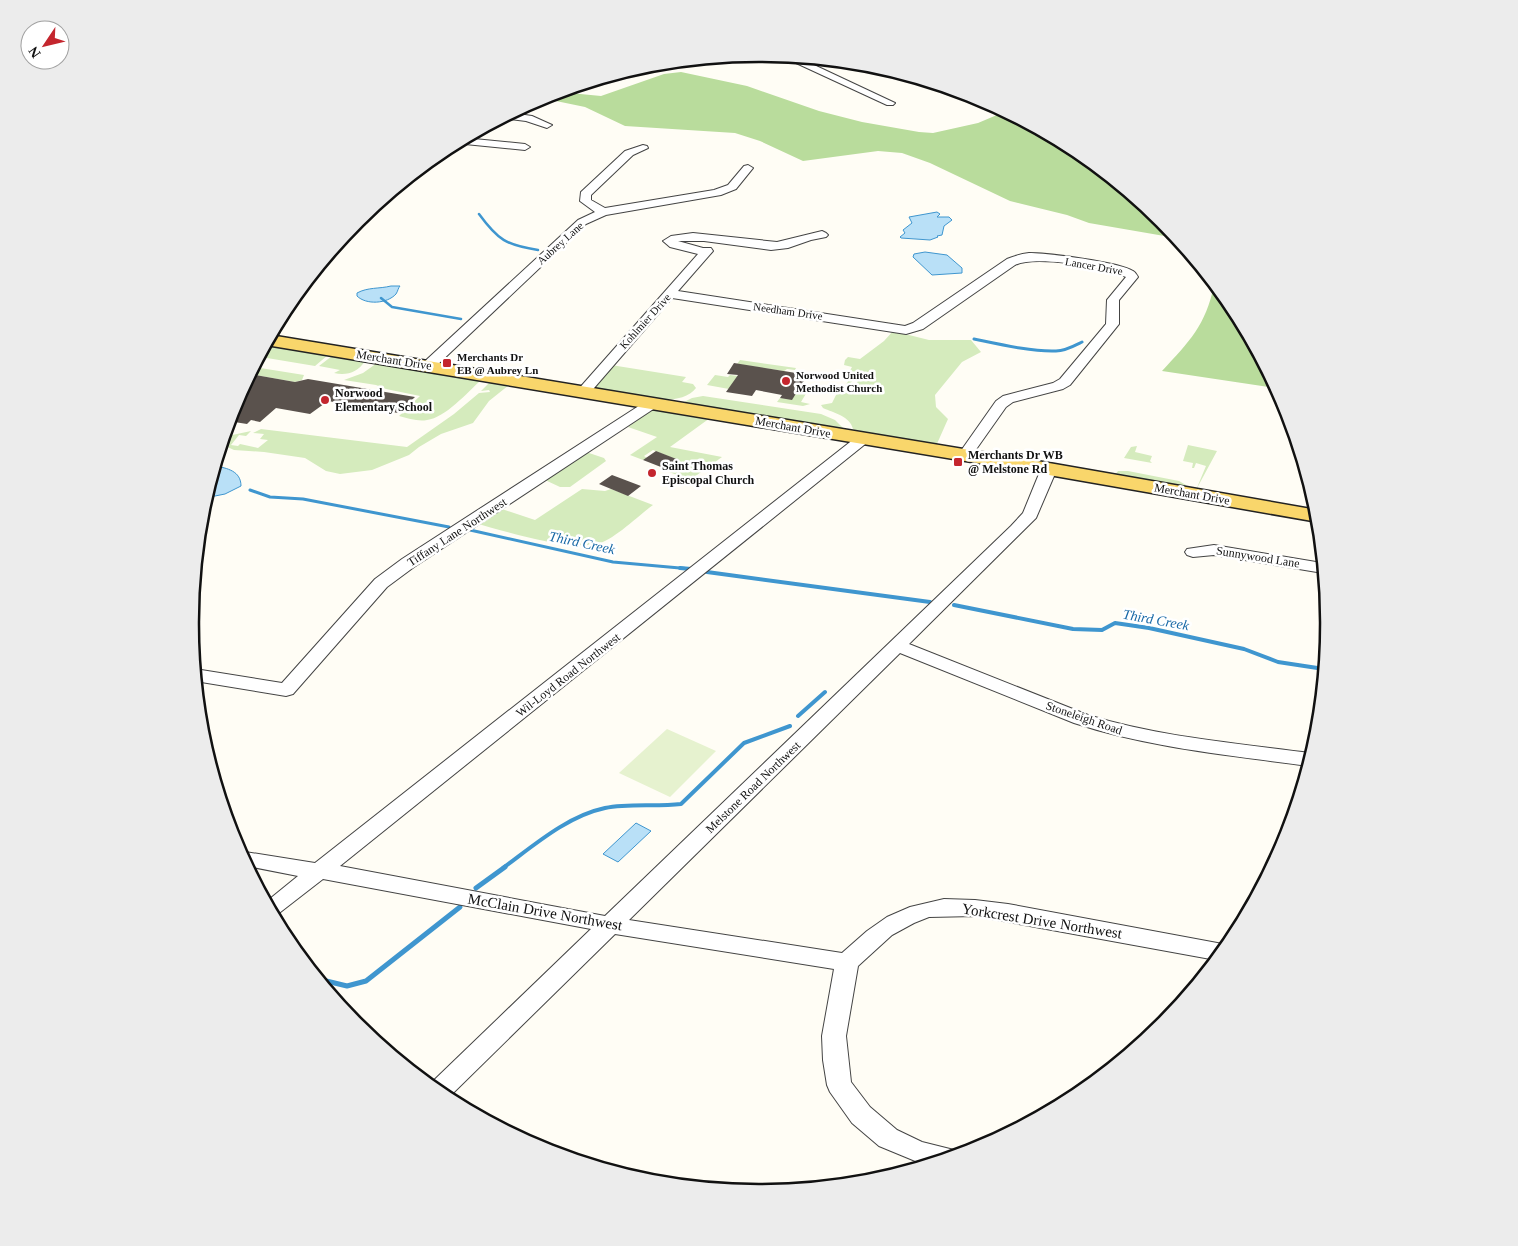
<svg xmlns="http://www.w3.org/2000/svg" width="1518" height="1246" font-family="'Times New Roman',serif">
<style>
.green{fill:#d5ebbd}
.forest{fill:#b9dc9c}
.pitch{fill:#e6f2cf}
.water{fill:#b9e0f7;stroke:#3f96cf}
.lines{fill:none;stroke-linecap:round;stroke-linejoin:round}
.stream-far3{stroke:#3f96cf;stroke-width:2.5}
.stream-far2{stroke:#3f96cf;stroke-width:3}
.stream-far1{stroke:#3f96cf;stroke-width:4}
.stream{stroke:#3f96cf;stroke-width:5}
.building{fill:#5a524d}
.minor-casing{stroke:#444;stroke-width:2}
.major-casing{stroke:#222;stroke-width:3}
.minor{fill:#fff;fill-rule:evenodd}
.major{fill:#f9d66b;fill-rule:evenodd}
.poi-dot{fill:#c4262e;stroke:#fff;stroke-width:2}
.labels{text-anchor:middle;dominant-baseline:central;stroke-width:5;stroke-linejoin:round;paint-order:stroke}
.far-street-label{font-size:11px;fill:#111;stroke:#fff}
.far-poi-label{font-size:11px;font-weight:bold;fill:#111;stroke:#fff;text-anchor:start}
.street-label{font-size:12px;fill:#111;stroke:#fff}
.poi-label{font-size:12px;font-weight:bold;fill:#111;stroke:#fff;text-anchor:start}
.water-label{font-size:14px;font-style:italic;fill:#1768a6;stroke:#fff}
.near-street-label{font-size:15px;fill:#111;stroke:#fff}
.rim{fill:none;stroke:#111;stroke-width:2.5}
</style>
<rect width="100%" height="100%" fill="#fffdf5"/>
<path class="green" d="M893,331L929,340H971L981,352L962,362L935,395L936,407L948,419L936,446L859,433L853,429C850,416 834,413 823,408L821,405L832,403L838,391L857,394L858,391L853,389L859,379L854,378L847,389L844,388L849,380L845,379L852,367L844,365L845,360L848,357L860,359L884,341Z
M265,345L328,355L315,366L267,358L257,360Z
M332,356L365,361C358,372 347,376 334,373L340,370L319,366Z
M740,360L796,368L795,370L787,369L784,371L737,364Z
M377,363L481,380C468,392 445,418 427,420C418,422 408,418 399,416L420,396L386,389L376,385L344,380L363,373Z
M611,365L686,377L682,382L693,384L696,388C679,411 622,394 598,389L595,386Z
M254,367L304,375L302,380L295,382L250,374Z
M715,375L728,377L730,375L738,376L729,389L707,385Z
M490,382L509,385L489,401L473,423L441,434L419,447L409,455L372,470L340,474L326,471L305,458L264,452L234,450L221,444L223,437L251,431L246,436L239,435L231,445L238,446L240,444L258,448L268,440L260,439L264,434L253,433L261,429L407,447L454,414L479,393L490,392L489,390L481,391Z
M807,387H810L801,402L810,404L803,406L777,402L780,398L792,399L797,390L804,391Z
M703,396L821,414L835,420L843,428L840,430L682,403L692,398Z
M650,410H662L710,418L670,447L722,457L690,480L664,470L678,460L653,450L644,456L647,458L643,460L630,455L657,437L628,427Z
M1188,445L1217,451L1196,490L1206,466L1196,463L1194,468H1192L1193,463L1183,461Z
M1137,446L1135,452L1152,456L1150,461L1152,463L1124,458L1131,447Z
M586,452L604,458L606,461L570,487H560L545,480Z
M1118,471H1128L1179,481L1186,485L1184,487L1115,475Z
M582,489L605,491L611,489L653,505C639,515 612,542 596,544C564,550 507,532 475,523L499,508L535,520Z"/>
<path class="forest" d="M681,72L747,86L819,111L862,122L919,132L933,133L978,123L1004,112L1075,150L1162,221L1176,238L1089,223L1067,215L1010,201L930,163L902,153L878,151L803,161L760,141L735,133L625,126L585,107L556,101L536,100L551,94L570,93L601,96L664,74Z
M1214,285L1232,307L1275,388L1162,371C1189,342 1206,325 1214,285Z"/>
<path class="pitch" d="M667,729L716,751L670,797L619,773Z"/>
<path class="water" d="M937,212L940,214L937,217H949L952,220L944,226L942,235L937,236L938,237L930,240L901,238L900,237L905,233L903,230L912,223L909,217Z
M925,252L947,255L962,268V273L932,275L913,257L914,254Z
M391,286H400C398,288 398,291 396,294C387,304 366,305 357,296V293C368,287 379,289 391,286Z
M215,466C227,468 241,471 241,486L225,494L205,498Z
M636,823L651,831L618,862L603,854Z"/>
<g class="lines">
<path class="stream-far3" d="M479,214C498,240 506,245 538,250
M381,298L392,307L461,319"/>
<path class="stream-far2" d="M974,339C998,344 1032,352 1056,351C1065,351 1074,346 1082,342
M250,490L270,497L303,499L449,527
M470,530L613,562L691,569"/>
<path class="stream-far1" d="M680,568L691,569
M707,572L930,602
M954,605L1073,629L1102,630L1115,623L1149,628L1244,649L1278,662L1324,669
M798,716L825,692
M503,868C533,846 567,816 605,808C629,803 656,807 681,804L744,743L790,726"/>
<path class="stream" d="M476,888L505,867
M318,979L347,986L366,981L460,907"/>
</g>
<path class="building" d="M734,363L796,373L808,374L792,400L780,398L782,395L756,390L752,396L726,392L738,375L727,374Z
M250,374L295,382L308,379L415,397L398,413L328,401L310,414L276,408L260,422L251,420L247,424L228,421L233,405Z
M656,451L679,460L666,469L643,460Z
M612,475L641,486L628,496L599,484Z"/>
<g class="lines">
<defs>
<path id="minor" d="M781,56L797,57L895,103L893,105H887Z
M511,113L532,116L552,125L547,128L526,121L502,118Z
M464,138L525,144L530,147L525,150L455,143Z
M643,145L647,146L648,148L633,155L591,195V200L605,208L714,190L728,185L744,166L748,165L753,168L736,189L721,195L606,215L586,224L433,369H423L421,366L423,363L578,220L595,212L580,201L581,192L625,151Z
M822,231L826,233L828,235L826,237L811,240L788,248L771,250L704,241H678L703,248H711L713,251L678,291L905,326L913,323L1007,259C1014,256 1021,254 1029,253C1047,253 1120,262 1133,271C1135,272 1137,275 1138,277L1119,300V324L1070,385L1063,389L1013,402L1006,407L970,458H960L958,455L996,401L1003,396L1053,383L1060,379L1106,324L1107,300L1126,277C1104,267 1036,255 1015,265L923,329L906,334L672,298L588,395H578L576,392L698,254L670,247L663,241L671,236L693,233L777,242Z
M653,399L658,400L660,403L658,406L414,567L387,587L293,694L286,696L195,681V669L282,683L375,579L402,559L648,400Z
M864,434L869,435L871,438L869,441L340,866L605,916L1011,526L1023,513L1041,469L1044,466H1054L1057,469L1036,518L909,644L1088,715C1159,737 1236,743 1310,753L1308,766C1229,755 1150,748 1074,723L900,653L629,920L842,953L867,931L887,917L910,907L944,899L975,900L1008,904L1228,945L1216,960L975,916L929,917L914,923L892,935L858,966L846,1036L851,1082L870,1107L897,1130L922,1142L954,1150L956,1155L925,1165L879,1146L852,1123L830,1092L827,1085L823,1060L822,1036L834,969L615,934L447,1099L429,1085L591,929L323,879L274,917L266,902L298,876L247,866L239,851L315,863L859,435Z
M1214,545L1322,563L1323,573L1214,555L1193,557L1187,555L1185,552L1187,549Z"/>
<path id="major" d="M270,335L1049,463L1317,510L1318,522L1049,475L266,345Z"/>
</defs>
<use href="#minor" class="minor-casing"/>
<use href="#major" class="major-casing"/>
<use href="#minor" class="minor"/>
<use href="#major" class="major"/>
</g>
<g class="poi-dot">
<rect x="442" y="358" width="10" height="10" rx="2.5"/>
<circle cx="786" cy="381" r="5"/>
<circle cx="325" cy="400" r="5"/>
<rect x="953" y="457" width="10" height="10" rx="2.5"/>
<circle cx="652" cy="473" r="5"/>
</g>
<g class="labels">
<g class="far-street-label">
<text transform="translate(560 243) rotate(-42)">Aubrey Lane</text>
<text transform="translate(1094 266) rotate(10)">Lancer Drive</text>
<text transform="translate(788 311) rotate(8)">Needham Drive</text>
<text transform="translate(645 321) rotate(-48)">Kohlmier Drive</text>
</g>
<g class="far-poi-label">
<text x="457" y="357">Merchants Dr<tspan x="457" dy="13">EB @ Aubrey Ln</tspan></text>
<text x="796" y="375">Norwood United<tspan x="796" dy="13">Methodist Church</tspan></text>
</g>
<g class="street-label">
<text transform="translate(394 360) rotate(9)">Merchant Drive</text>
<text transform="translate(793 427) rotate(10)">Merchant Drive</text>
<text transform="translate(1192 494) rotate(10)">Merchant Drive</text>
<text transform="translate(457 532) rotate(-33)">Tiffany Lane Northwest</text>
<text transform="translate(1258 557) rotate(9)">Sunnywood Lane</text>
<text transform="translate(568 675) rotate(-38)">Wil-Loyd Road Northwest</text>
<text transform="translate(1084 718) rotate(19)">Stoneleigh Road</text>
<text transform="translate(753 787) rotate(-44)">Melstone Road Northwest</text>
</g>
<g class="poi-label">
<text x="335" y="393">Norwood<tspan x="335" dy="14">Elementary School</tspan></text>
<text x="968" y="455">Merchants Dr WB<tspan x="968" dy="14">@ Melstone Rd</tspan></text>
<text x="662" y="466">Saint Thomas<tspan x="662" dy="14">Episcopal Church</tspan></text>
</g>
<g class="water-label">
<text transform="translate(582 543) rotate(12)">Third Creek</text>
<text transform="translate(1156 620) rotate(10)">Third Creek</text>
</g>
<g class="near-street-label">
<text transform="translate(545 912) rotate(10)">McClain Drive Northwest</text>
<text transform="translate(1042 921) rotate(9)">Yorkcrest Drive Northwest</text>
</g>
</g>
<path d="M0 0H1518V1246H0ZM759 62H760A560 560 0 0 1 1320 622V624A560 560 0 0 1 760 1184H759A560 560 0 0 1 199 624V622A560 560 0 0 1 759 62Z" fill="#ececec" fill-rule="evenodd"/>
<path class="rim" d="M759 62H760A560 560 0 0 1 1320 622V624A560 560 0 0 1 760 1184H759A560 560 0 0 1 199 624V622A560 560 0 0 1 759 62Z"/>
<g transform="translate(45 45) rotate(235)"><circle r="24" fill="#ffffff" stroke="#a0a0a0"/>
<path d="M0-4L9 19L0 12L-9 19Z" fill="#c4262e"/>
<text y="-8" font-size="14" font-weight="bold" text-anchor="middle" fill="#111111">N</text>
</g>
</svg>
